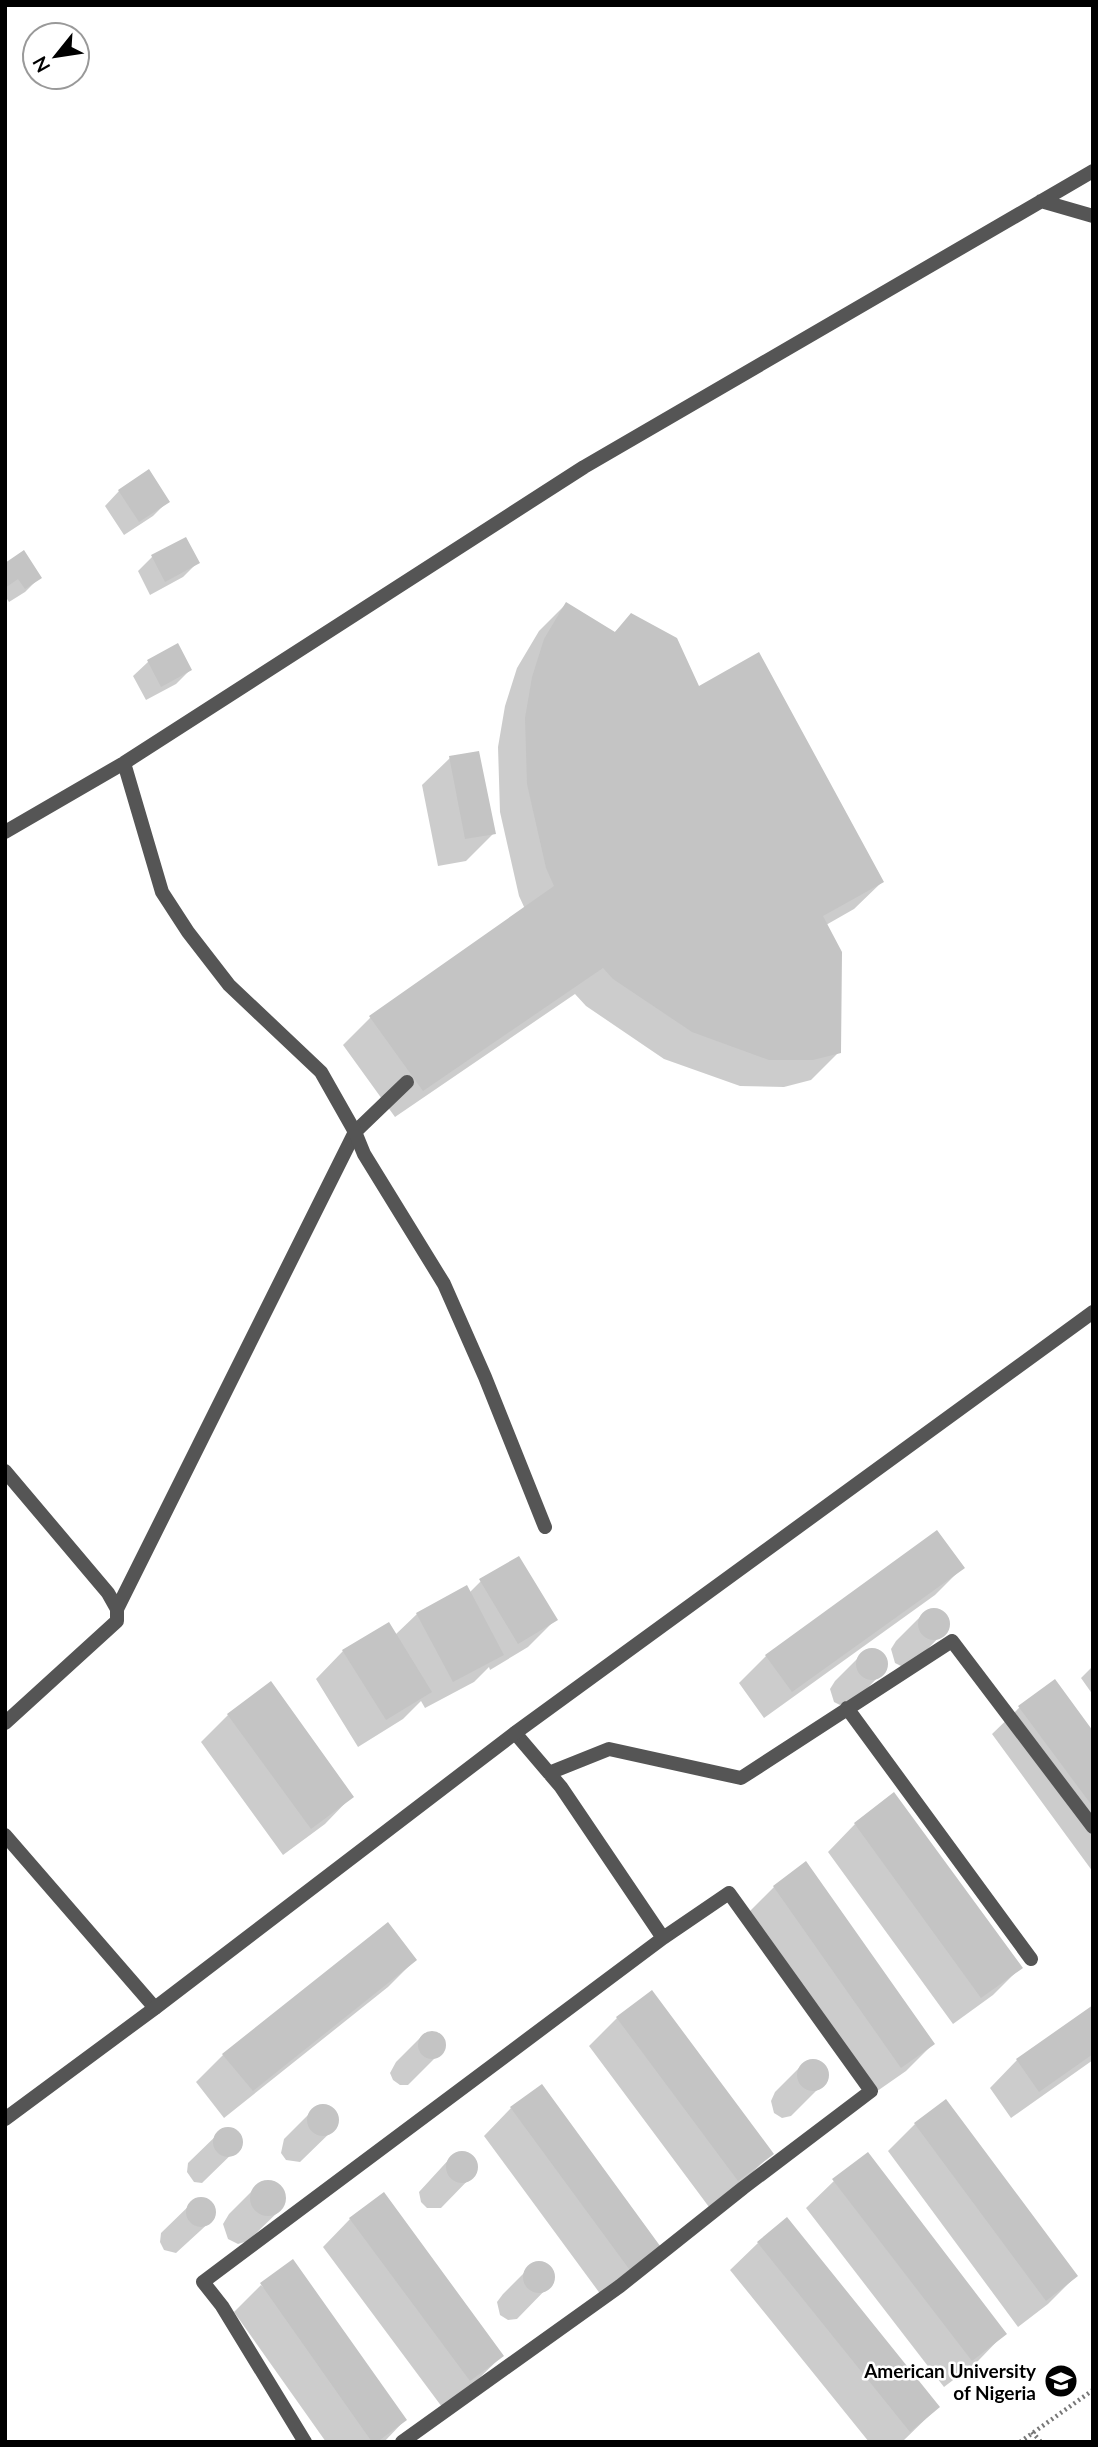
<svg xmlns="http://www.w3.org/2000/svg" width="1098" height="2447" font-family="Lato,sans-serif">
<style>
.shadow{fill:#0003}
.building{fill:#c4c4c4}
.lines{fill:none;stroke-linecap:round;stroke-linejoin:round}
.path{stroke:#777;stroke-width:4.5;stroke-dasharray:2 3.5;stroke-linecap:butt}
.service{stroke:#555;stroke-width:14}
.minor{stroke:#555;stroke-width:14}
.labels{text-anchor:middle;dominant-baseline:central;stroke-width:5;stroke-linejoin:round;paint-order:stroke}
.poi-label{font-size:19px;font-weight:bold;fill:#000;stroke:#fff;text-anchor:end}
</style>
<rect width="100%" height="100%" fill="#fff"/>
<path class="shadow" d="M119,491L168,501L153,516L124,535L105,506Z
M152,557L198,562L183,577L150,595L138,571Z
M5,565L40,577L25,592L9,602L5,596Z
M566,604L614,633L631,616L882,882L854,909L826,925L839,1052L811,1080L784,1087L740,1086L664,1059L586,1006L575,994L395,1117L343,1045L370,1018L525,909L519,896L500,812L498,747L505,706L517,668L539,631Z
M178,646L190,670L176,684L146,700L133,676L148,662Z
M450,758L494,833L466,861L438,866L422,785Z
M962,1568L935,1595L764,1718L739,1683L766,1656Z
M481,1581L555,1620L528,1647L490,1670L489,1667L474,1682L425,1708L421,1701L403,1719L358,1747L316,1679L343,1651L395,1635L417,1614L469,1593Z
M938,1611L945,1616L947,1629L912,1665L903,1667L895,1663L891,1649L896,1641L924,1613Z
M872,1650L880,1652L886,1665L882,1673L851,1705L842,1706L834,1702L830,1689L835,1681L863,1653Z
M1093,1666V1695L1081,1678Z
M1020,1707L1093,1734V1872L992,1734Z
M228,1715L352,1796L325,1824L283,1855L201,1742Z
M855,1824L1021,1967L993,1995L953,2024L828,1852Z
M806,1864L933,2044L906,2071L873,2094L746,1915L774,1887Z
M415,1960L388,1987L224,2118L196,2082L223,2055Z
M652,1992L771,2154L744,2181L709,2207L589,2046L617,2018Z
M1093,2007V2060L1011,2118L990,2088L1017,2060Z
M436,2033L442,2038L444,2046L436,2057L408,2085H400L393,2080L390,2073L396,2062L424,2034Z
M817,2062L824,2067L827,2076L819,2088L791,2116L782,2118L774,2113L771,2101L775,2092L803,2064Z
M320,2106L329,2107L336,2113V2127L300,2162L286,2160L281,2153L284,2139L312,2111Z
M511,2108L661,2250L604,2299L484,2136Z
M915,2124L1076,2276L1048,2304L1018,2327L888,2151Z
M223,2129H231L240,2138V2146L202,2183L194,2182L187,2172L188,2163Z
M462,2152L471,2155L476,2164L475,2173L441,2208H427L421,2202L419,2192L452,2156Z
M834,2181L1005,2333L978,2361L944,2387L806,2208Z
M267,2182L278,2185L284,2194V2205L281,2209L248,2241L238,2244L228,2239L223,2224L229,2214L257,2186Z
M196,2199L208,2201L214,2207L212,2220L176,2253L164,2250L160,2242L161,2233Z
M350,2219L502,2356L474,2383L442,2407L323,2247Z
M758,2243L938,2407L902,2442H869L730,2270Z
M545,2264L553,2275L552,2283L517,2319L508,2320L500,2315L497,2302L503,2294L531,2266Z
M261,2285L405,2420L384,2442H326L234,2312Z"/>
<path class="building" d="M149,469L170,502L139,522L118,490Z
M186,537L200,563L165,582L151,555Z
M24,550L42,578L25,589L18,579L5,588V563Z
M566,602L615,632L631,613L677,638L699,686L759,652L884,882L823,916L842,952L841,1053L813,1060H769L692,1032L613,979L603,968L423,1091L369,1016L554,886L546,868L527,784L525,718L532,677L544,639Z
M178,643L192,670L161,687L147,660Z
M479,751L496,834L465,839L449,756Z
M937,1530L965,1568L792,1692L765,1655Z
M519,1556L558,1620L518,1644L479,1579Z
M467,1585L504,1655L453,1682L416,1613Z
M918 1624a16 16 0 1 1 32 0a16 16 0 1 1-32 0Z
M389,1622L432,1692L386,1720L342,1650Z
M856 1664a16 16 0 1 1 32 0a16 16 0 1 1-32 0Z
M1055,1679L1093,1731V1807L1018,1706Z
M271,1681L354,1797L311,1829L227,1714Z
M894,1792L1023,1968L981,1998L854,1823Z
M806,1861L935,2044L901,2068L773,1886Z
M388,1922L417,1960L253,2091L222,2054Z
M652,1990L774,2154L738,2181L616,2017Z
M1093,2005V2054L1039,2092L1016,2059Z
M418 2045a14 14 0 1 1 28 0a14 14 0 1 1-28 0Z
M797 2075a16 16 0 1 1 32 0a16 16 0 1 1-32 0Z
M542,2084L663,2250L632,2273L510,2107Z
M946,2099L1078,2276L1046,2301L914,2123Z
M307 2120a16 16 0 1 1 32 0a16 16 0 1 1-32 0Z
M213 2142a15 15 0 1 1 30 0a15 15 0 1 1-30 0Z
M446 2167a16 16 0 1 1 32 0a16 16 0 1 1-32 0Z
M868,2152L1007,2334L972,2361L832,2179Z
M250 2198a18 18 0 1 1 36 0a18 18 0 1 1-36 0Z
M384,2192L504,2356L470,2381L349,2218Z
M186 2212a15 15 0 1 1 30 0a15 15 0 1 1-30 0Z
M787,2217L940,2407L910,2432L757,2242Z
M293,2259L407,2420L377,2442H372L260,2283Z
M523 2277a16 16 0 1 1 32 0a16 16 0 1 1-32 0Z"/>
<g class="lines">
<path class="path" d="M1032,2432L1041,2442
M1020,2442L1093,2390"/>
<path class="service" d="M5,1471L108,1593L117,1609V1621L5,1723
M117,1609L355,1132L407,1082
M847,1708L1031,1959
M515,1733L561,1787L663,1938
M549,1773L609,1749L741,1778L952,1641L1093,1827
M5,1835L155,2008
M305,2442L222,2306L203,2282L663,1938L729,1893L871,2091L743,2188L620,2286L402,2442"/>
<path class="minor" d="M1041,201L1093,216
M124,763L162,892L188,932L229,985L321,1072L355,1132L364,1154L444,1284L485,1377L545,1527
M5,832L124,763L584,467L1093,171
M5,2119L155,2008L515,1733L1093,1312"/>
</g>
<defs>
<symbol id="university-disc" viewBox="-11 -11 22 22"><circle r="9.5" fill="#000" stroke="#fff"/><path d="M0-5L7-2L0 1L-7-2ZM-4 1L0 2.5L4 1V4Q0 6-4 4Z" fill="#fff"/></symbol>
</defs>
<g fill-rule="evenodd">
<use href="#university-disc" x="1042" y="2362" width="38" height="38"/>
</g>
<g class="labels">
<g class="poi-label">
<text x="1036" y="2370">American University<tspan x="1036" dy="22">of Nigeria</tspan></text>
</g>
</g>
<rect width="1098" height="2447" fill="none" stroke="#000000" stroke-width="14"/>
<g transform="translate(56 56) rotate(240)"><circle r="33" fill="#ffffff" stroke="#999999" stroke-width="2"/>
<path d="M0-5L12 26L0 18L-12 26Z" fill="#000000"/>
<text y="-10" font-size="19" font-weight="bold" text-anchor="middle" fill="#000000">N</text>
</g>
</svg>
